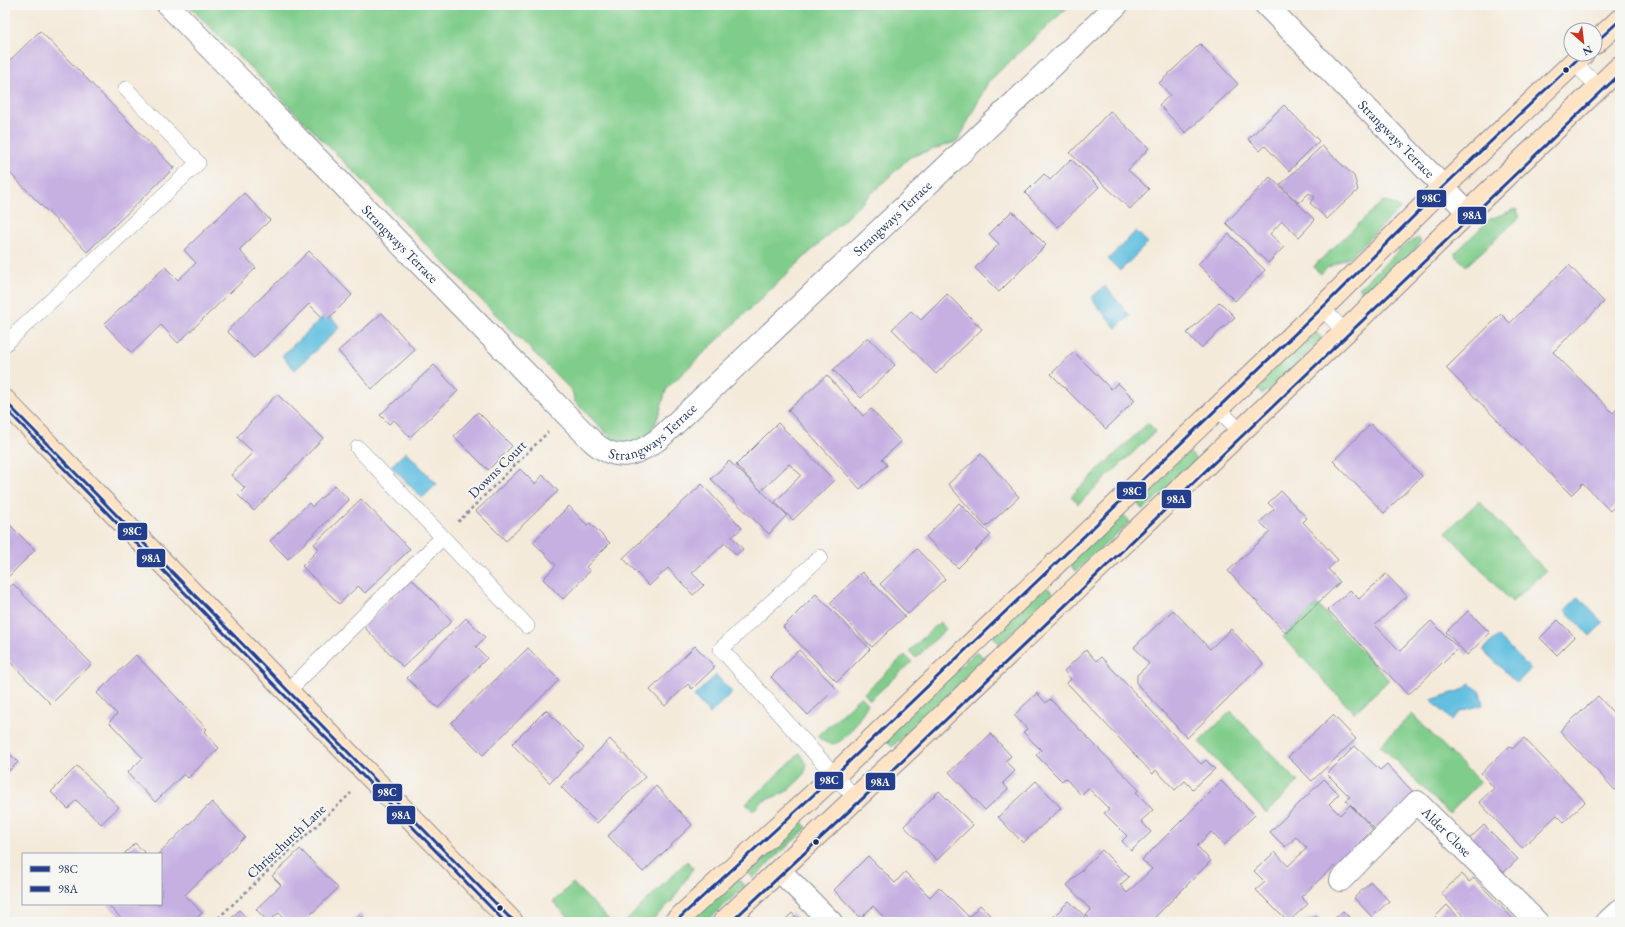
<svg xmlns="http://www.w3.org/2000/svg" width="1625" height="927" font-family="'EB Garamond',serif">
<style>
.green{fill:#80cd8b;stroke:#4e7e74}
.water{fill:#62bfe0;stroke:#3e779f}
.building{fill:#c6b0e2}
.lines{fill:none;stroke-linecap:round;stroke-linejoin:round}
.lane-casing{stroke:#888c9c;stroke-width:16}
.street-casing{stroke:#888c9c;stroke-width:24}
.secondary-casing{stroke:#888c9c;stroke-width:24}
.path{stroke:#888c9c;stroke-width:2.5;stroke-dasharray:3 3;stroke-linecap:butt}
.lane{stroke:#fff;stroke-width:15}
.street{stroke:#fff;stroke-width:22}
.secondary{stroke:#fee4c5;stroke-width:22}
.bus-1-casing{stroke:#f6f6f2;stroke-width:6}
.bus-2-casing{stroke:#f6f6f2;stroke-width:6}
.bus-1{stroke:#243e8c;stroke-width:3}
.bus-2{stroke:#243e8c;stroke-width:3}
.bus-dot{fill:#1b2f5e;stroke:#f6f6f2;stroke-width:1.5}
.labels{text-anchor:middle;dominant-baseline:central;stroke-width:3.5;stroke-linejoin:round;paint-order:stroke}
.street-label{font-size:14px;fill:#1b2f5e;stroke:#f6f6f2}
.line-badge{stroke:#f6f6f2;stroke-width:1.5}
.badge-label{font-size:11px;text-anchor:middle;font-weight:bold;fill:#fff}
</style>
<rect width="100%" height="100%" fill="#f6f6f2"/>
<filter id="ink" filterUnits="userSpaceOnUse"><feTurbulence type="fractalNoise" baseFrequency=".025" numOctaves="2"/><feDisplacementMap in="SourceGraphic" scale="8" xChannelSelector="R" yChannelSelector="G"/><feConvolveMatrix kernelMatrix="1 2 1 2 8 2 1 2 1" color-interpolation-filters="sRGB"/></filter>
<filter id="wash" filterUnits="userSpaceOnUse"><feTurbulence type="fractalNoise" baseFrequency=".012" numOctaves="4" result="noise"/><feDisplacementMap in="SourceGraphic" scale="16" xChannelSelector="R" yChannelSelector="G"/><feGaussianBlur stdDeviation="0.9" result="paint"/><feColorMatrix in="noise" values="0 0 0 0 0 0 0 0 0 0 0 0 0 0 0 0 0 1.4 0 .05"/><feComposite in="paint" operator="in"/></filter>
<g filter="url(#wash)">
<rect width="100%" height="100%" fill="#f4eada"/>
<path class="green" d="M188,5H1070L988,82L958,141L910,157L667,388C662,402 659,419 651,432C645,444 626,445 615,442L575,402L572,391Z
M1383,201L1396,205L1400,209L1351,256L1327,268L1321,274L1313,267Z
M1516,209L1520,217L1466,266L1454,254L1490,219Z
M1418,238L1421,241L1412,253L1367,296L1359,288L1404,246Z
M1315,331L1322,338L1316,345L1272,387L1262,394L1256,388L1264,378Z
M1148,423L1156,431L1078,504L1071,496Z
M1188,451L1197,460L1143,510L1135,501Z
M1479,501L1546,571L1512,602L1446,532Z
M1122,513L1130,522L1076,571L1068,563Z
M1045,585L1054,594L1000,644L992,635Z
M1317,604L1389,680L1354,713L1283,637Z
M940,622L946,629L916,658L909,651Z
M977,651L985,660L892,747L884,738Z
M905,655L912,662L870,700L864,693Z
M861,696L868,704C858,719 839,761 818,736Z
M1231,711L1298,782L1266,813L1199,742Z
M1412,714L1480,782L1449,814L1380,745Z
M800,753L806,763V769L803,776L786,792L761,802L753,811L746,804Z
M799,819L807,828L753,878L745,869Z
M687,861L693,868L672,901L650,922H625Z
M737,878L745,886L706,922H689Z
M573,883L610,921V922H573L553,902Z"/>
<path class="water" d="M1136,231L1148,243L1120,271L1108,259Z
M1105,286L1130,316L1116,328L1091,298Z
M327,313L340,327L295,370L282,356Z
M406,452L437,484L422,498L391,466Z
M1578,597L1603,623L1590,636L1565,610Z
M1498,636L1531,669L1517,683L1483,650Z
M716,675L732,692L710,714L694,696Z
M1469,684L1480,691L1483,705L1460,711L1452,721L1431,700L1465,689Z"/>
<g id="blocks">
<path class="building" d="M40,31L174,168L87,252L5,168V65Z
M1200,44L1238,84L1186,133L1159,105L1170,95L1159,83Z
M1284,105L1319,141L1289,171L1265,146L1260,151L1248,139Z
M1110,111L1149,148L1128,170L1149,189L1130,209L1070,153Z
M1322,146L1354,176L1358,190L1327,219L1310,203L1315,197L1309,193L1299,203L1280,185Z
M1071,159L1099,187L1058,227L1025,193L1044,174L1050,180Z
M1270,177L1315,220L1299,237L1282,221L1270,234L1284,247L1268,263L1226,223Z
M244,193L270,220L239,250L256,268L178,343L161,325L132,353L104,324L165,267L178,280L196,263L184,250Z
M1012,211L1046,245L999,292L975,268L999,244L989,234Z
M1229,234L1265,270L1235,301L1198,264Z
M309,251L352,295L326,321L309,304L254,358L227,331Z
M1569,265L1604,302L1553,352L1613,413L1620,406V501L1610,511L1583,483L1571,495L1446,368L1501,314L1510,323Z
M947,294L982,329L936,374L892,329L911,311L921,320Z
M1220,302L1235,317L1201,348L1187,333Z
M382,313L415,350L372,389L338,351Z
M868,337L895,365L861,398L833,370Z
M1074,352L1111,389L1118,383L1135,400L1106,429L1051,374Z
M434,365L458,391L410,437L394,420L389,424L380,415Z
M827,375L863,416L871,409L901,442L882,459L887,465L860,489L788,410Z
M277,394L323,438L254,511L238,495L245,488L231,475L253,452L237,437Z
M478,412L512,446L488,470L454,436Z
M778,423L834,480L793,520L775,502L801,475L789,464L761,491L736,465Z
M1371,424L1422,476L1384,513L1333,461Z
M981,454L1019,497L986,527L948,484Z
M729,461L787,515L769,534L711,479Z
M520,469L535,484L543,475L558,491L506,541L476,511Z
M702,484L742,528L732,537L743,549L736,555L725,543L692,573L704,585L693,595L668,568L649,586L623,558Z
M335,485L349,500L288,559L270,541L309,503L312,507Z
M1281,491L1307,518L1303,522L1338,560L1328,569L1340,582L1286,633L1228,571L1270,532L1260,522L1274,509L1268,503Z
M361,499L410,549L365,593L358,586L339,604L302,566L319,549L314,544Z
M959,503L991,535L958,568L926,537Z
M569,506L587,525L590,523L610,543L586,567L590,571L563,599L543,579L556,565L533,542Z
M5,520L35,550L5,580Z
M917,549L945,579L908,614L880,584Z
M862,572L905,616L872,647L830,603Z
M1386,574L1407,596L1375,625L1400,651L1431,621L1458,648L1408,695L1328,610L1350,590L1359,599Z
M412,579L452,621L403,667L363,626Z
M13,584L92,664L51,704L5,657V592Z
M816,594L870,649L837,682L783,627Z
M1173,610L1210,649L1231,629L1263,664L1187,738L1137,684V675L1149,664L1134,647Z
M1468,611L1490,633L1467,655L1446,632Z
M466,618L485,637L476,647L487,658L438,708L407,678Z
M1558,620L1575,637L1557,655L1540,638Z
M695,646L715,667L692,689L688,684L665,706L650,690Z
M528,648L559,680L483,755L451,723Z
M799,650L836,688L808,715L771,677Z
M1086,650L1096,661L1101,657L1201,764L1206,760L1215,769L1193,789L1185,781L1175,790L1156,770L1153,774L1067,683L1071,679L1064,671Z
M136,655L207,729L204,732L219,748L188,778L184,774L155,802L127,773L143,758L109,722L117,714L97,693Z
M1037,693L1046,703L1050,699L1139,790L1136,792L1153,810L1141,821L1151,832L1131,851L1122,841L1127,836L1104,813L1109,809L1088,788L1081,795L1065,778L1062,781L1036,755L1041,750L1023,732L1027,729L1014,715Z
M1598,696L1620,720V786L1615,790L1560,731Z
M546,710L584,748L550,783L512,744Z
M1333,715L1356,739L1312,781L1288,757Z
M991,734L1011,756L1005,761L1015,771L1003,783L1008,789L985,810L949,772Z
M1524,738L1585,802L1564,822L1557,815L1522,848L1479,802L1494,788L1481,773L1510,746L1512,749Z
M610,739L645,777L597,823L561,787Z
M1355,746L1380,770L1387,764L1416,795L1378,832L1346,800L1350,797L1327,774Z
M5,749L18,762L5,775Z
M77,766L119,807L101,824L76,800L68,809L51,792Z
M1324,779L1339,794L1329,804L1340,815L1350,805L1373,829L1357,845L1364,852L1342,874L1334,866L1301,897L1308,904L1288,922L1256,890L1265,882L1254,871L1275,852L1288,866L1307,848L1296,837L1285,847L1270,832Z
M1036,781L1061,808L1023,843L998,817Z
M1221,781L1255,815L1224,845L1211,832L1197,846L1211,861L1150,922H1093L1086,915L1091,910L1067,885L1102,850L1129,877L1120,885L1127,893L1152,869L1142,860Z
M656,786L692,825L643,872L608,836Z
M939,791L973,825L937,860L904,826Z
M212,802L245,837L185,895L202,913L193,922H125L107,904H161V854H158Z
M1484,825L1518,859L1499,877L1466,842Z
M135,843L146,854H124Z
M300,849L338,888L303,922H288L279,913L268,922L256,909L281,885L272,876Z
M868,856L895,883L905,872L930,897L939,887L969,917L980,905L997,922H888L873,906L861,918L834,890Z
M1462,874L1469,882L1474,878L1516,922H1469L1441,893Z
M1371,882L1389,901L1372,917L1354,898Z
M1069,901L1091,922H1048Z
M1447,905L1463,922H1430Z
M239,910L251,922H228Z
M1343,911L1354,922H1331Z
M792,913L801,922H783Z
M360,914L368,922H351Z
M1317,916L1323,922H1299Z"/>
</g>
</g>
<g filter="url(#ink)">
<use href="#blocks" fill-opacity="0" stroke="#888c9c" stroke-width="1"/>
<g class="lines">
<defs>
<path id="lane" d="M1574,63L1599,87
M1322,308L1345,332
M5,344L198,163L126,89
M1217,408L1241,432
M358,448L527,626
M820,557L721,649L856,799
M288,691L442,538"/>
<g id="street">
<path id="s1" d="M168,5L592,441C616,463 636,456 660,438L1117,5"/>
<path id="s2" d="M1266,5L1468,212"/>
<path d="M780,871L831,922"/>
<path id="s3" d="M1341,880L1417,802L1537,922"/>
<path d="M1607,922L1620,910"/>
</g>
<path id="secondary" d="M1595,43L1620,20
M5,401L512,922
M675,922L834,776L1322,308L1444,186L1583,54
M724,922L906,751L1345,332L1468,212L1620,67"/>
</defs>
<use href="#lane" class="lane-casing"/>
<use href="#street" class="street-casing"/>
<use href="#secondary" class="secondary-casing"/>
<path class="path" d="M458,522L548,432
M214,922L351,793"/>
<use href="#lane" class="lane"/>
<use href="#street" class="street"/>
<use href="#secondary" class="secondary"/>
<defs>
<path id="bus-1" d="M1595,43L1620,20
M5,401L508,916L516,922
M675,922L834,776L1322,308L1444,186L1583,54"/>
<path id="bus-2" d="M5,408L505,922
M731,922L909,755L1620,74"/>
</defs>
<use href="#bus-1" class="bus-1-casing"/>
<use href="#bus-2" class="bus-2-casing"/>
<use href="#bus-1" class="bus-1"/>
<use href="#bus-2" class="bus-2"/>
</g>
</g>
<g class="bus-dot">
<circle cx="1566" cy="70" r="3.5"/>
<circle cx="816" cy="842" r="3.5"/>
<circle cx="500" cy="908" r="3.5"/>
</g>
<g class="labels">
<g class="street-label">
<text stroke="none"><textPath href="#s2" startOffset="187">Strangways Terrace</textPath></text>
<text stroke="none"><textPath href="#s1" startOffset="1004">Strangways Terrace</textPath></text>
<text stroke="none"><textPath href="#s1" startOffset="333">Strangways Terrace</textPath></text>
<text stroke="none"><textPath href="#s1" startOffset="680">Strangways Terrace</textPath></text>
<text transform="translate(497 469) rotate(-45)">Downs Court</text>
<text stroke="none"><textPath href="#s3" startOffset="151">Alder Close</textPath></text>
<text transform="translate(286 841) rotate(-43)">Christchurch Lane</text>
</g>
</g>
<g class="line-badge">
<rect x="1416" y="189" width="31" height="19" rx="4" fill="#243e8c"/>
<rect x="1457" y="206" width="30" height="19" rx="4" fill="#243e8c"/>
<rect x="1116" y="481" width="31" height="19" rx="4" fill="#243e8c"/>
<rect x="1161" y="489" width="31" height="20" rx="4" fill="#243e8c"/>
<rect x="117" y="522" width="31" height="19" rx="4" fill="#243e8c"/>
<rect x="136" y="548" width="30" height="20" rx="4" fill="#243e8c"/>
<rect x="814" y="771" width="30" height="19" rx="4" fill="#243e8c"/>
<rect x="865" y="772" width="31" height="19" rx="4" fill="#243e8c"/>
<rect x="372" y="783" width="31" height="19" rx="4" fill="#243e8c"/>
<rect x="386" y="805" width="30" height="20" rx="4" fill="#243e8c"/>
</g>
<g class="badge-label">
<text x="1431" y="202">98C</text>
<text x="1472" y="219">98A</text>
<text x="1132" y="495">98C</text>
<text x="1176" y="503">98A</text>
<text x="132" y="535">98C</text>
<text x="151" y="562">98A</text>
<text x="829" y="784">98C</text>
<text x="880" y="786">98A</text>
<text x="387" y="796">98C</text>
<text x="401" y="819">98A</text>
</g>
<rect width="1625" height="927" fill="none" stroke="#f6f6f2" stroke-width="20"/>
<rect x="22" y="853" width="140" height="52" fill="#f6f6f2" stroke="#9ea6b7"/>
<rect x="30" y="866" width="20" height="6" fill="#243e8c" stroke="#9ea6b7"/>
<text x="58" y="873" font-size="12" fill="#1b2f5e">98C</text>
<rect x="30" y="886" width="20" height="6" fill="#243e8c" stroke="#9ea6b7"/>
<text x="58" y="893" font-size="12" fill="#1b2f5e">98A</text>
<g transform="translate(1583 42) rotate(152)"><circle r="19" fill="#f6f6f2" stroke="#9ea6b7"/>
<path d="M0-3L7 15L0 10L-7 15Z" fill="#c8321e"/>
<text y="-6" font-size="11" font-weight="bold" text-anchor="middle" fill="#1b2f5e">N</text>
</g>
</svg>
